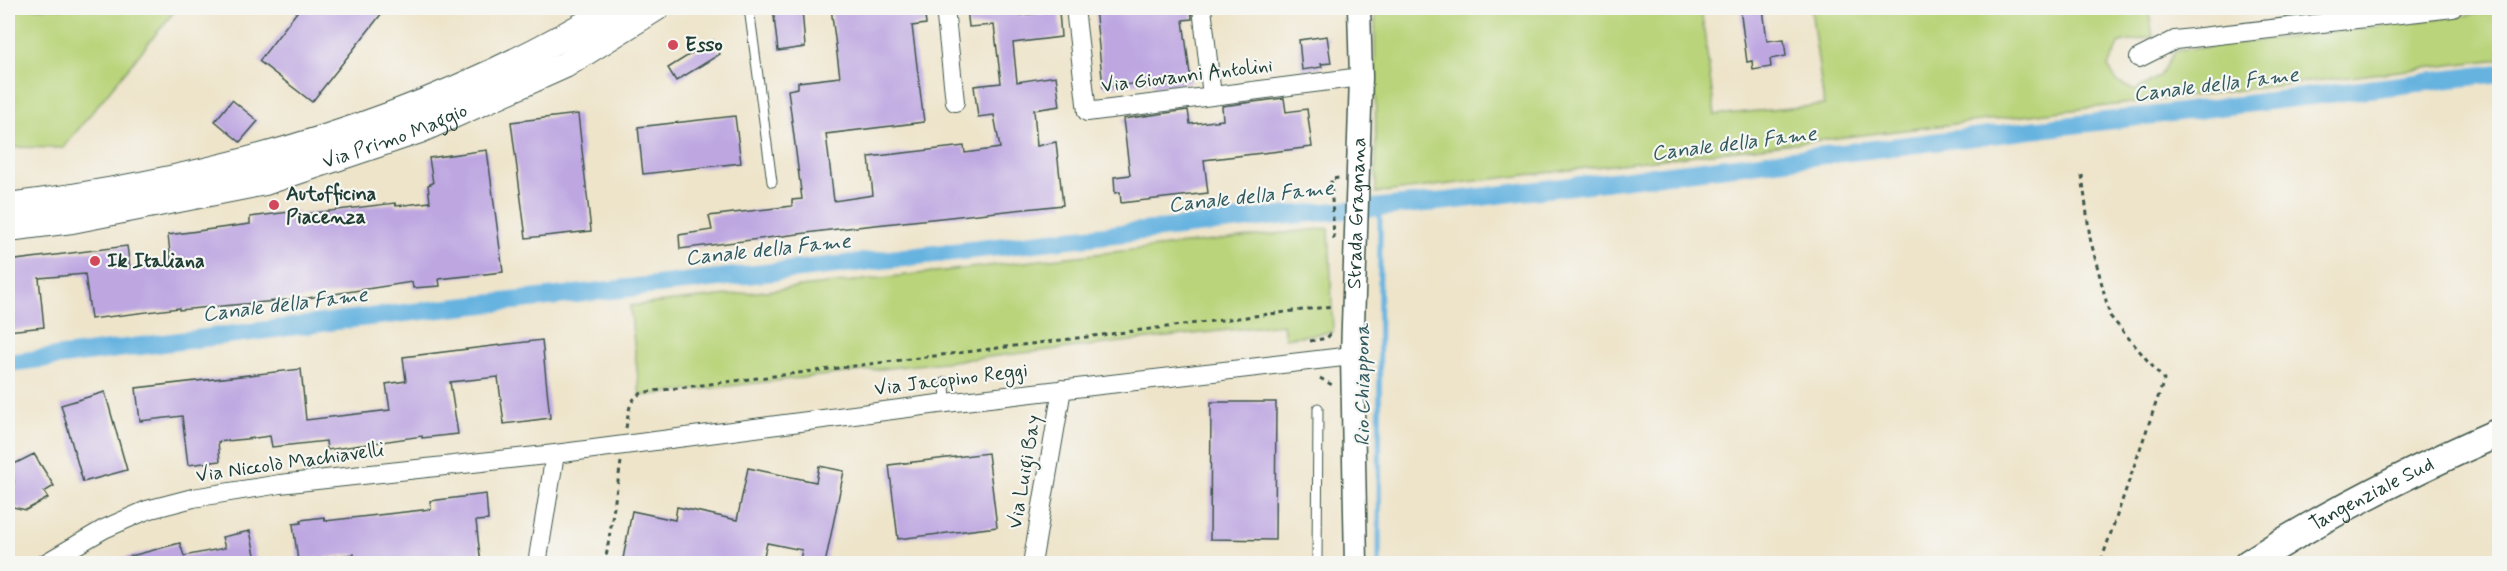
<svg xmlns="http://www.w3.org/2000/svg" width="2507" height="571" font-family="Mynerve,sans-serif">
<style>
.green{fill:#b9d47a;stroke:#6c8857;stroke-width:1.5}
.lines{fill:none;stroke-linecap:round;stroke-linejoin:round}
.stream{stroke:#66b3e0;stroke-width:5}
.canal{stroke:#66b3e0;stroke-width:18}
.building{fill:#bea7e1}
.service-casing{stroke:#3e564a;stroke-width:11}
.minor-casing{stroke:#3e564a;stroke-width:20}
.tertiary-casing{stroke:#3e564a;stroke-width:25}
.secondary-casing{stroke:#3e564a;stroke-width:28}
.primary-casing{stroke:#3e564a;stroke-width:31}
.path{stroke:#3e564a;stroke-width:3;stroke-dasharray:4.5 4.5;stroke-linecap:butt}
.service{stroke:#fff;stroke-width:9}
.minor{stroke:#fff;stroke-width:18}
.tertiary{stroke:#fff;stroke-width:22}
.secondary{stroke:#fff;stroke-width:26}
.primary{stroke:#fff;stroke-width:28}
.poi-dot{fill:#d1495b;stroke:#f6f6f2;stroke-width:2}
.labels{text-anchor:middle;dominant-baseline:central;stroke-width:4.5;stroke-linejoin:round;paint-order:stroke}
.poi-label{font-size:20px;font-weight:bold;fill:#1f3d34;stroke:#f6f6f2;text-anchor:start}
.street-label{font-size:20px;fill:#1f3d34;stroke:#f6f6f2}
.water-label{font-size:21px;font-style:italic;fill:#315a5f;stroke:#f6f6f2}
</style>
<rect width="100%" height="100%" fill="#f6f6f2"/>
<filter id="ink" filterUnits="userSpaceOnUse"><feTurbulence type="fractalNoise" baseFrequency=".0167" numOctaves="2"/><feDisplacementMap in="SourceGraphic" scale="12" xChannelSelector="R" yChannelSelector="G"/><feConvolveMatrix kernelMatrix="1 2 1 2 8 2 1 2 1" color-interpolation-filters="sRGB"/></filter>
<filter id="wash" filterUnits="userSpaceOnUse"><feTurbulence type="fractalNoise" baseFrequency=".008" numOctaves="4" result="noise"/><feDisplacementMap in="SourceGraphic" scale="24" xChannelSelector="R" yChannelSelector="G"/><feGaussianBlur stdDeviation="1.35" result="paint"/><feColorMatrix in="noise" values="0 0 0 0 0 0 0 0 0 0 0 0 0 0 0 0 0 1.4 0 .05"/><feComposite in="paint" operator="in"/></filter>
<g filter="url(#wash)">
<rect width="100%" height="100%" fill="#eee4ca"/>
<path class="green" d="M8,8H177L63,148L8,147Z
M1375,8H1701L1715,115L1824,105L1811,8H2148L2153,37L2120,43L2108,66L2117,82L2135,91L2160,76L2175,51L2499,11L2500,59L1376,193Z
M1329,228L1333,332L1285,338L1283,324L640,396L630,306Z"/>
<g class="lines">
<path class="stream" d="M1379,564L1380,207"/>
<path class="canal" d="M8,363L360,318L1268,217L1448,201L2500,73"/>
</g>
<g id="blocks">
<path class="building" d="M300,8H386L312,102L259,61Z
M773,8H802L805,47L778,51Z
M831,8H924L926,24L912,26L924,122L826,134L834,201L873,195L869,157L964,146L965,153L1000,148L994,115L978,117L974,86L1001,83L994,25L969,27L967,8H1021V15L1059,11L1061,37L1013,43L1017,82L1056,76L1060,106L1034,110L1037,146L1056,142L1063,205L838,229L680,249L679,235L712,230L709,216L792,206V200L802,199L788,90L798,88V82L840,77Z
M1095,8H1191L1192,19L1183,20L1191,82L1154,87L1153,82L1103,87Z
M1740,8H1763L1767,41L1784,39L1786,56L1770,59L1771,67L1753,70L1752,61L1747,62Z
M1327,36L1331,63L1321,64L1322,67L1302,70L1299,40Z
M713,40L720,54L676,81L668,68Z
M1284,98L1286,112L1307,109L1312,147L1204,160L1208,193L1121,203L1120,192L1115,193L1114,177L1130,175L1123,119L1188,110L1190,124L1223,120L1222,106Z
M232,100L258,121L240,142L215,121Z
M578,114L591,231L526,238L511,122Z
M735,116L741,163L643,174L638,127Z
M487,150L503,272L439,279L440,286L413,288L412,282L308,298L179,310V308L91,319L85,274L39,278L44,327L8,331V261L127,246L130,268L171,262L168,235L250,224V217L297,211V215L395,203L396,206L430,202L428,185L433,183L429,158Z
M542,340L550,418L504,424L498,377L450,382L458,434L422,438V436L327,450L326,441L272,447L270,436L255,438L218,442L220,461L188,465L182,416L140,421L136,388L301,369L306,420L390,410L386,384L406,381L403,357Z
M105,392L127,470L83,482L61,405Z
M1211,402H1276L1275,540L1210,539Z
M988,453L997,527L898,539L889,465Z
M34,454L54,486L44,492L48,498L26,510L8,506V485L14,482L8,467Z
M819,466L844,471L825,564H799L802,550L767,543L762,564H736L706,557L704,564H622L632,511L675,520L677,507L737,520L748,468L816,482Z
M486,494L488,520L476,521L481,564H355L354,554L298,561L293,524L301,523V520L324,517L325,521L431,509L430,501Z
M250,531L257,564H121L120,559L180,543L184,556L225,548L222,537Z"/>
</g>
</g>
<g filter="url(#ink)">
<use href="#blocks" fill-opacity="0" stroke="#3e564a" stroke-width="1.5"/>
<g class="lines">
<defs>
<path id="service" d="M749,8L772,182
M945,382L946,403
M1317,564L1318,408"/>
<path id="minor" d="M945,8L955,102
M1075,8L1087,112L1361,77
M1202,8L1212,96
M2139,58L2175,40L2453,8
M44,564L104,529L147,510L193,498L280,484L555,454L946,403L1352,356
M537,564L555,454
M1032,564L1062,389"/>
<g id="tertiary">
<path id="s1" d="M1356,564L1352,356L1361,77L1359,8"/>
</g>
<g id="secondary">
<path d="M8,206C222,180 427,120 613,8"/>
<path id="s2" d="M8,228L72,220L265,182L420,130L565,65L656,8"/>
</g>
<g id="primary">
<path id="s3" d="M2248,564C2328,513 2413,470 2500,432"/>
</g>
</defs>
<use href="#service" class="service-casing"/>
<use href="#minor" class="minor-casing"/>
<use href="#tertiary" class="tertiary-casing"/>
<use href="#secondary" class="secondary-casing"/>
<use href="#primary" class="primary-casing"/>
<path class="path" d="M2082,175L2090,238L2110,316L2164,380L2100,564
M1334,239L1331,179L1339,178
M1310,341L1327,338L1332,332
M1320,378L1332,385
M626,428C629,412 628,396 646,392L1334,306
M605,564L621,462"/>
<use href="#service" class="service"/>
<use href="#minor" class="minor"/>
<use href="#tertiary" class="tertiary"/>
<use href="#secondary" class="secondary"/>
<use href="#primary" class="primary"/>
</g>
</g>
<g class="poi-dot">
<circle cx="673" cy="45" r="6"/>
<circle cx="274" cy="205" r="6"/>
<circle cx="95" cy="261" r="6"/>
</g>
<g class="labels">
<g class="poi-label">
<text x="685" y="45">Esso</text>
<text x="286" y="194">Autofficina<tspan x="286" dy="23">Piacenza</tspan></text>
<text x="107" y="261">Ik Italiana</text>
</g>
<g class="street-label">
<text transform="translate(1187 76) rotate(-7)">Via Giovanni Antolini</text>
<text stroke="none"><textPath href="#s2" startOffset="399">Via Primo Maggio</textPath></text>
<text stroke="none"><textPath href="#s1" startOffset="351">Strada Gragnana</textPath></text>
<text transform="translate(951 380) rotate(-7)">Via Jacopino Reggi</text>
<text transform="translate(290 463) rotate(-8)">Via Niccolò Machiavelli</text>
<text transform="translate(1025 472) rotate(-80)">Via Luigi Bay</text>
<text stroke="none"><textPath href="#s3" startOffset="142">Tangenziale Sud</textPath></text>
</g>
<g class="water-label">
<text transform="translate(2216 85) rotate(-7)">Canale della Fame</text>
<text transform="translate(1734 144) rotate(-7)">Canale della Fame</text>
<text transform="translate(1251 197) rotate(-6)">Canale della Fame</text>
<text transform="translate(768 250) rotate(-6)">Canale della Fame</text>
<text transform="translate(285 305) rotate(-7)">Canale della Fame</text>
<text transform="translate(1363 385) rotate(-90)">Rio Chiappona</text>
</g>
</g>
<rect width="2507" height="571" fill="none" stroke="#f6f6f2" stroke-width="30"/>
</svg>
